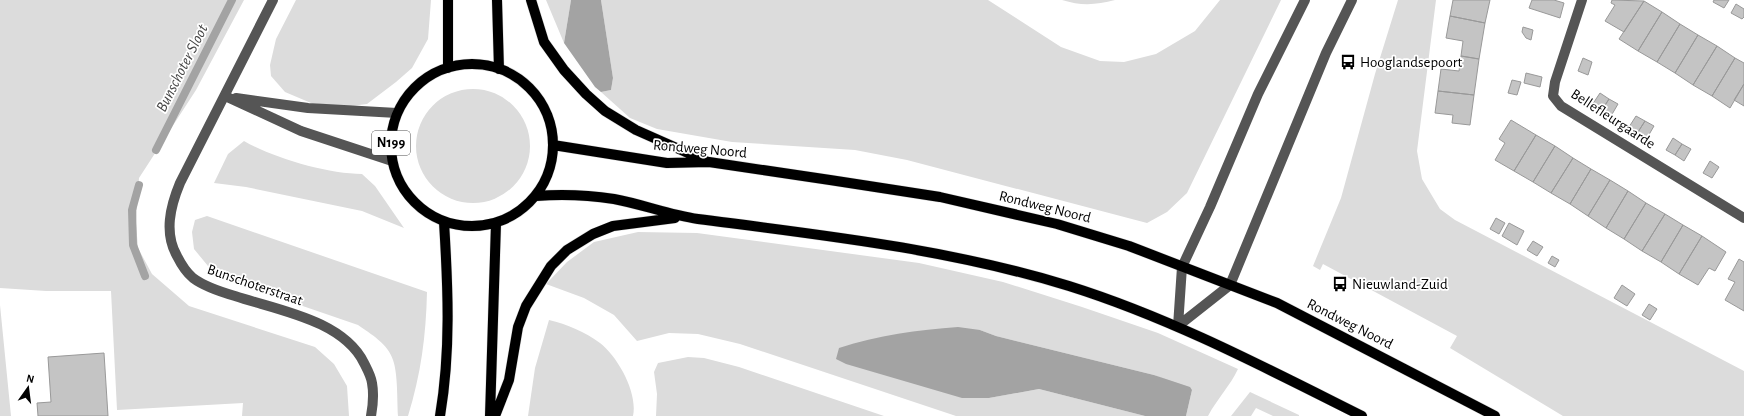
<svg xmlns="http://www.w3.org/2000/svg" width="1744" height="416" font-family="'Alegreya Sans',sans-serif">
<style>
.green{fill:#dcdcdc}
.water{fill:#a3a3a3}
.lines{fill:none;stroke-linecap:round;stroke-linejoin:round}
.stream{stroke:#a3a3a3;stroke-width:8}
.building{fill:#c4c4c4;stroke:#999}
.major-casing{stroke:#dbdbdb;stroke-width:11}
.minor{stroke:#555;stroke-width:10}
.major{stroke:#000;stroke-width:10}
.labels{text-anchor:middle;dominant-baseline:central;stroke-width:3.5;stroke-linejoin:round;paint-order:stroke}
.shield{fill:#fff;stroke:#4c4c4c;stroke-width:1}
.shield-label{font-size:14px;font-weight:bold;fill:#000}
.poi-label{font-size:15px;fill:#000;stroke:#fff;text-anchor:start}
.street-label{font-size:15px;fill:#000;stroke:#fff}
.water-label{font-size:16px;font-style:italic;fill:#444;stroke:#fff}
</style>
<rect width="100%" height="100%" fill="#fff"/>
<path class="green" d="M0,0H244L196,90L139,178L136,223L138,248L152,274L189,306L315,347L334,364L347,386L349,416H242L243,403L117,410L111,291H46L0,288Z
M296,0H431L428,39L412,68L396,82L367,104L343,107L311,103L285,92L271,76L270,65L276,39Z
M546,0H571L564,43Z
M601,0H988L1061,47L1100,61L1124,62L1156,54L1195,31L1220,0H1281L1187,193L1167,212L1147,223L907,160L855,150L732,142L657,129L630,118L601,92L611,90L613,78Z
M1062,0H1115C1096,5 1081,6 1062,0Z
M1398,0H1436L1417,151L1422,179L1440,209L1455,220L1744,371V416H1563L1450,348L1457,336L1323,264L1320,270L1313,266L1341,198L1375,74Z
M416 146a57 57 0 1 1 114 0a57 57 0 1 1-114 0Z
M244,141C273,158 328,174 362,174L375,186L404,228L362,211L246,187L214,183L228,154Z
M207,216L427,292C426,336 421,374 408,416H398C397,400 398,374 393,360C388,344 371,334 358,325L227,280L208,266L194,249L192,232L195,220Z
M638,232L697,233L919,263L1003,282L1082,307L1158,333L1238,369C1230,386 1217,399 1208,416H1186L1192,390L1154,375L996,336L980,330L989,398L1039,389L1145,416H956L740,344L698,334L669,333L637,341L614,315L584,298L546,284L567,262L594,242Z
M0,305L11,416H0Z
M549,320C567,324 585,332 600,343C618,357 638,393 633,416H528L535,368Z
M688,357L704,358L739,367L884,416H656L657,394L654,372L658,363Z
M1250,392L1299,415V416H1273L1256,408L1251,416H1231Z"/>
<path class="water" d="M571,0H601L613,78L611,90L601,92L595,87L564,43Z
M958,327L980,330L996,336L1154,375L1190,387L1192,390L1186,416H1145L1039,389L989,398H962L846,364L836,359L839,348C878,335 918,330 958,327Z"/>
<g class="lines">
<path class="stream" d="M156,150L232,0
M139,185L132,210L133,245L145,276"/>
</g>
<path class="building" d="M1453,0H1490L1485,23L1450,16Z
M1532,0H1554L1564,3L1560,18L1529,8Z
M1612,0L1644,1L1624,32L1605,21L1615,5L1611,3Z
M1714,0H1729L1724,8L1713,2Z
M1644,1L1662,12L1638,51L1619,39Z
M1736,4L1744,9V17L1742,19L1731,13Z
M1662,12L1680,24L1657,62L1638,51Z
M1450,16L1485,23L1479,59L1461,56L1463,41L1446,38Z
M1680,24L1698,35L1675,73L1657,62Z
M1523,27L1533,30L1531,40L1526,38L1522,32Z
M1698,35L1717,46L1693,85L1675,73Z
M1717,46L1735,58L1712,96L1693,85Z
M1461,56L1479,59L1474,95L1438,91L1441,69L1459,71Z
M1583,58L1592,62L1588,75L1578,71Z
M1735,58L1744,63V84L1730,108L1712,96Z
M1526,73L1542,77L1540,87L1524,83Z
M1512,80L1521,82L1517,95L1508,93Z
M1744,84V106L1734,100Z
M1438,91L1474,95L1470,125L1452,123L1453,115L1435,113Z
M1600,93L1609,99L1602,110L1592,105Z
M1609,99L1618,104L1611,116L1602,110Z
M1636,116L1645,121L1638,132L1629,127Z
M1511,120L1536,135L1514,171L1495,160L1505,143L1499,139Z
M1645,121L1654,126L1647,138L1638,132Z
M1536,135L1555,146L1533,182L1514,171Z
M1673,138L1682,144L1675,155L1666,150Z
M1682,144L1691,149L1684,161L1675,155Z
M1555,146L1573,158L1551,193L1533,182Z
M1573,158L1591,169L1570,204L1551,193Z
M1710,161L1719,167L1712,178L1703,173Z
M1591,169L1610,180L1588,216L1570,204Z
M1610,180L1628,191L1606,228L1588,216Z
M1628,191L1646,203L1624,239L1606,228Z
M1646,203L1665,214L1642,251L1624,239Z
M1665,214L1683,225L1661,262L1642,251Z
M1496,218L1505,223L1499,234L1490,229Z
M1509,223L1524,231L1517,245L1502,236Z
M1683,225L1702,236L1679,274L1661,262Z
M1702,236L1726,252L1715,271L1709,268L1698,285L1679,274Z
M1533,241L1543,247L1537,256L1527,250Z
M1552,256L1559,260L1555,267L1548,263Z
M1739,259L1744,262V311L1725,300L1735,282L1728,279Z
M1622,285L1635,294L1627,306L1614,298Z
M1649,304L1657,309L1650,320L1642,315Z
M104,353L108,416H38L37,403L51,402L48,357Z"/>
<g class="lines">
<defs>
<path id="major" d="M497,0L499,69
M531,0L544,42L564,70L586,94L605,111L636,130L706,161
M391 145a81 81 0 1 1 162 0a81 81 0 1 1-162 0Z
M448,68V0
M553,145L667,163L709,162L830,180L940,197L1057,224L1129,246L1277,303L1495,416
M536,196C562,194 588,195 614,199C642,204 669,215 698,219C822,235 949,249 1069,286C1171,318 1266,368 1362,416
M440,416C451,351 448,287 444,222
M490,416L496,223
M495,416L509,380L518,327L526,306L551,266L567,250L593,234L613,226L675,218"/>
</defs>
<use href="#major" class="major-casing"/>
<path class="minor" d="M273,0L180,183C170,207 164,233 177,256C181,264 187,273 193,278C205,287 221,292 235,296C277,310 343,320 364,363C367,369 371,376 372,383C374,394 373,405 371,416
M1582,0L1555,82L1553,96L1561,106L1744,218
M225,96L301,131L392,161
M236,98L308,108L397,113
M1178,326L1230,285L1326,53L1352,0
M1178,326L1182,267L1210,207L1258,94L1305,0"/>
<use href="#major" class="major"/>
</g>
<defs>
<symbol id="bus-bare" viewBox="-9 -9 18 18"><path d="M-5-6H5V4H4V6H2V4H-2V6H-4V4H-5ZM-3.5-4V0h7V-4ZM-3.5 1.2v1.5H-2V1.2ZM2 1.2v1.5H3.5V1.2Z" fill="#000" stroke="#fff" stroke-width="2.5" paint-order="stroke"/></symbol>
</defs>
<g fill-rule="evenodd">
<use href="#bus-bare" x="1337" y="51" width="22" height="22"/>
<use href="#bus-bare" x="1329" y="273" width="22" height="22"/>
</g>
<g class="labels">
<rect class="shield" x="372" y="131" width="38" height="24" rx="3"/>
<g class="shield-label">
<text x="391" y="143">N199</text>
</g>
<g class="poi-label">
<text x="1360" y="62">Hooglandsepoort</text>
<text x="1352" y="284">Nieuwland-Zuid</text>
</g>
<g class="street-label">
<text transform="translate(1613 119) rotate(33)">Bellefleurgaarde</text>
<text transform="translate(700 149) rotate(5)">Rondweg Noord</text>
<text transform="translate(1045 207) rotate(14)">Rondweg Noord</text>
<text transform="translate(255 285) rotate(19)">Bunschoterstraat</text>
<text transform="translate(1350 324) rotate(27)">Rondweg Noord</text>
</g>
<g class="water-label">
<text transform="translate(182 68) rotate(-63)">Bunschoter Sloot</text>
</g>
</g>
<g transform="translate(28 388) rotate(14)" stroke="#ffffff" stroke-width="3" paint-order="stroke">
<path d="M0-3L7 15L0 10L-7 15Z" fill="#000000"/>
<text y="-6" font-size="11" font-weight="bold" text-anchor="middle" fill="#000000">N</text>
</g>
</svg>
